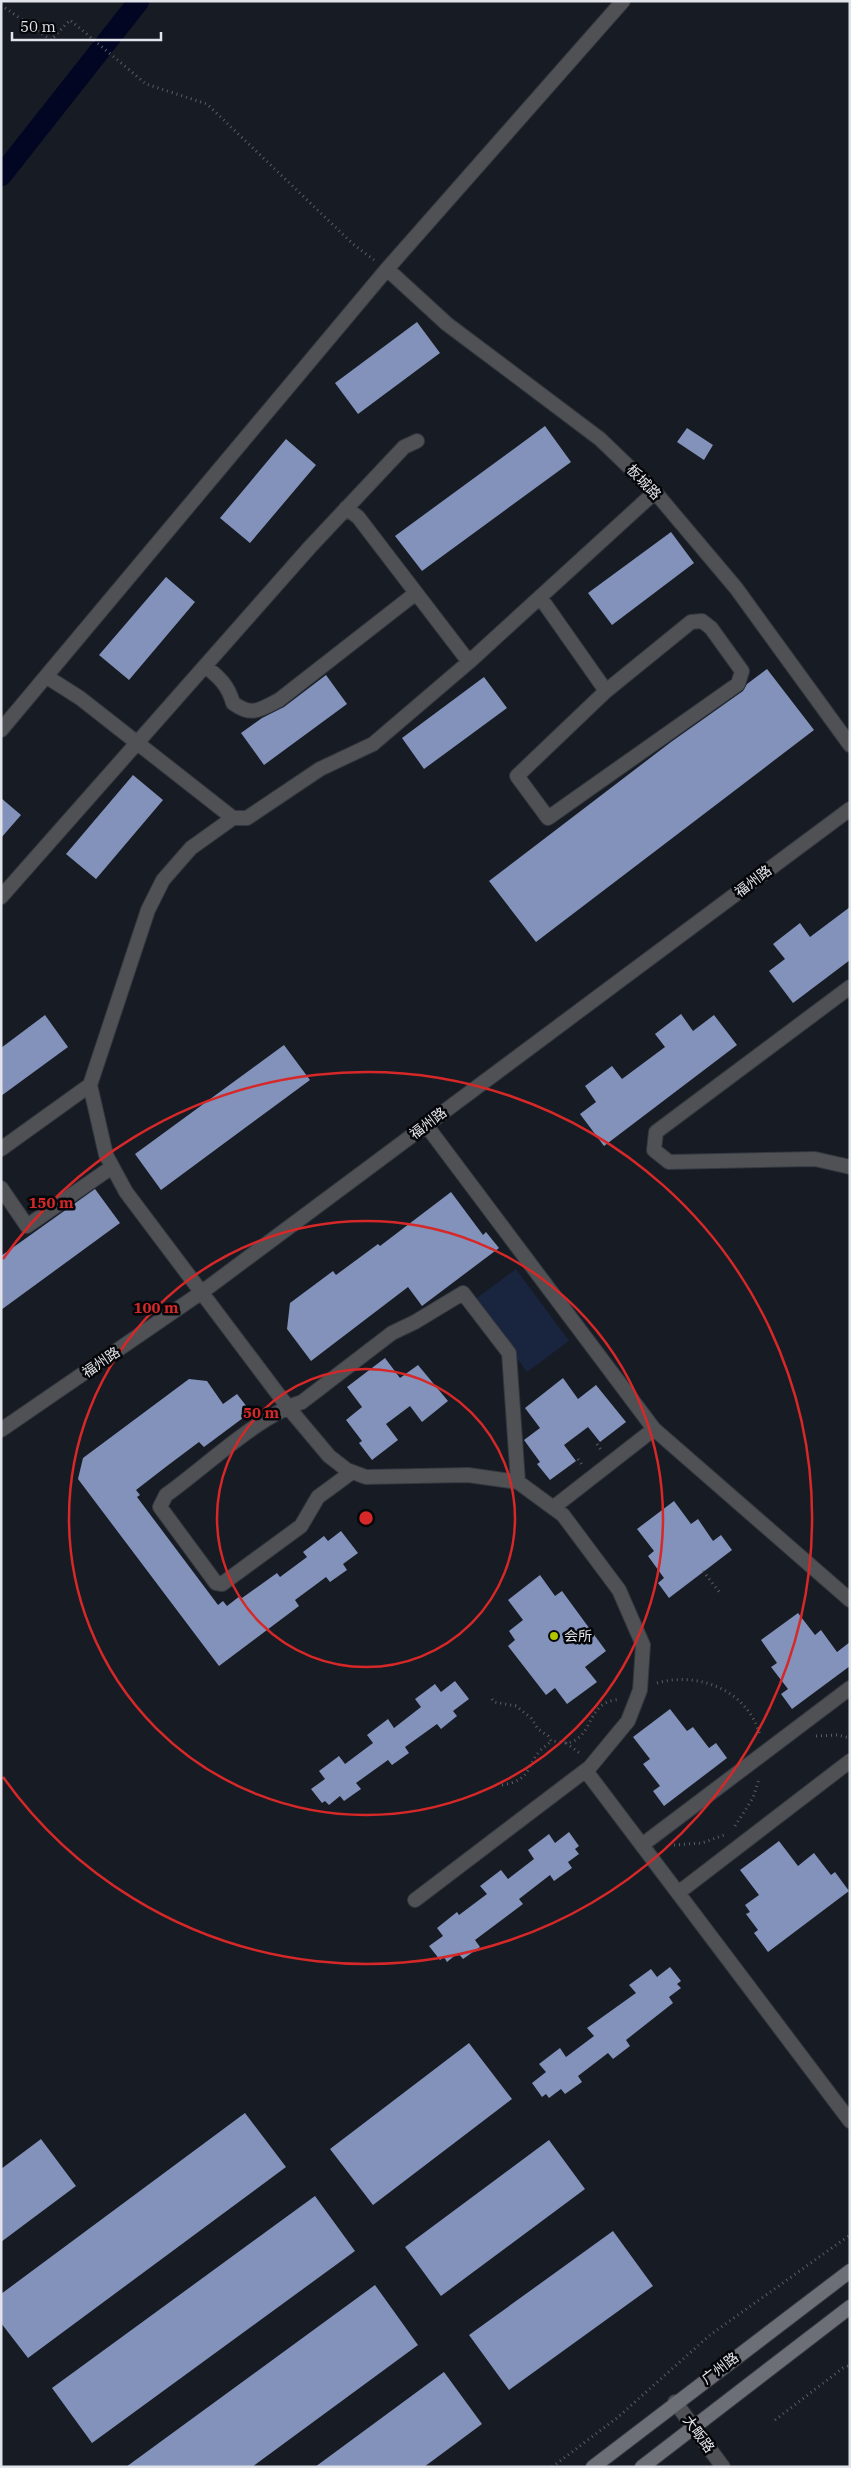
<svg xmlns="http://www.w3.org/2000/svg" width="851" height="2468" font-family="'IBM Plex Serif','Noto Sans SC',serif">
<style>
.grass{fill:#19243f}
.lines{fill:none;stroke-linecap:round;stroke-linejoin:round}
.canal{stroke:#020623;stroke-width:21}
.building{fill:#8292ba}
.minor-casing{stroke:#33373f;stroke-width:16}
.tertiary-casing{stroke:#33373f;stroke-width:16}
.secondary-casing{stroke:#33373f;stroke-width:16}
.path{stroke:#5a5d65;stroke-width:3;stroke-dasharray:1 4;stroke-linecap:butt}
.minor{stroke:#4f5155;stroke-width:14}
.tertiary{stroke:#4f5155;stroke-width:14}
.secondary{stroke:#6c6f76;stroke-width:14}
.ring{fill:none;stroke:#d62828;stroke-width:2.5}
.poi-dot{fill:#b1c500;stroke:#050609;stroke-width:2}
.labels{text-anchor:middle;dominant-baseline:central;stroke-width:5;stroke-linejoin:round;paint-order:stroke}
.street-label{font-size:14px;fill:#e1e4ea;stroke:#050609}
.poi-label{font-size:14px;fill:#e1e4ea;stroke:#050609;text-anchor:start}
.centre{fill:#d62828;stroke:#050609;stroke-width:2.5}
.ring-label{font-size:15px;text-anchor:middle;font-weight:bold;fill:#d62828;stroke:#050609;stroke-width:5;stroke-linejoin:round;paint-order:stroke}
</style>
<rect width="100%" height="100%" fill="#171b23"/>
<path class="grass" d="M516,1269L569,1341L527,1372L474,1300Z"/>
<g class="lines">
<path class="canal" d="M1,176L139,1"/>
</g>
<path class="building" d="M417,322L440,353L358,414L335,383Z
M545,426L571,462L422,571L395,536Z
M687,428L713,445L704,460L677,442Z
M286,439L316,465L250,543L220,518Z
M671,532L694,563L612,625L588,593Z
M166,577L195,602L129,680L99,655Z
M767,669L814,730L536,942L489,881L671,742L743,691L747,684Z
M326,675L347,704L264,765L241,733L262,718L284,707Z
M484,677L507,708L424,769L402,738Z
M133,775L163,800L96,879L66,854Z
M1,798L21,815L1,838Z
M850,907V960L793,1003L769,971L785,959L773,944L800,923L810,937Z
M681,1014L693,1031L714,1015L737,1045L604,1146L580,1114L596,1102L585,1086L612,1066L622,1079L665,1047L655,1034Z
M45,1015L68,1047L1,1096V1048Z
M284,1045L310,1080L161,1190L135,1154Z
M95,1189L120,1223L1,1310V1256Z
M451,1192L483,1235L486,1232L499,1248L422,1306L408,1287L311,1361L287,1329L290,1303L333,1271L336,1275L378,1244L380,1246Z
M385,1358L400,1378L418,1365L448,1401L422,1422L410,1406L386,1424L398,1440L372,1460L359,1443L362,1441L346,1420L362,1407L347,1387Z
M563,1378L578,1399L596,1385L626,1422L600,1442L588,1427L564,1445L576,1461L550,1480L537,1464L540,1462L524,1440L540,1428L525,1408Z
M189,1379L207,1381L223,1404L237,1394L251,1412L204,1447L199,1442L167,1466L136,1490L140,1495L137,1497L218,1605L223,1601L227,1606L240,1596L242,1598L277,1573L280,1577L307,1557L303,1552L324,1536L328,1541L341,1531L358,1553L343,1564L347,1570L330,1582L326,1577L314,1586L295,1600L299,1606L219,1666L78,1479L83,1458Z
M674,1501L691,1524L698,1519L713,1541L721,1535L732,1550L669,1598L658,1583L664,1578L648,1556L654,1551L637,1529Z
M540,1575L555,1596L562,1591L606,1651L585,1667L597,1682L567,1704L555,1688L546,1695L508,1646L515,1640L509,1631L523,1620L508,1600Z
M798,1613L815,1635L821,1630L837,1652L850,1642V1666L792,1709L781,1694L788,1689L771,1667L777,1663L761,1640Z
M455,1681L469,1699L453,1711L457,1716L441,1729L437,1724L405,1747L409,1753L392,1765L388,1760L356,1783L361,1789L344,1801L340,1796L329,1805L325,1801L322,1803L311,1789L325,1779L319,1771L339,1756L345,1764L373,1743L367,1735L388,1719L394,1728L421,1707L415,1699L435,1684L441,1692Z
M670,1709L687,1731L693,1727L709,1748L716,1743L727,1758L664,1806L653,1791L660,1786L643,1764L650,1759L633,1737Z
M569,1832L579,1846L575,1849L579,1854L568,1862L572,1868L554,1881L550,1875L519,1899L523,1904L475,1940L480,1947L463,1959L458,1953L447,1962L444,1957L440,1960L429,1946L443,1936L437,1928L457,1912L459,1915L487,1894L480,1886L501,1870L508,1879L534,1859L528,1850L549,1834L555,1843Z
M779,1841L798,1866L814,1853L831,1875L835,1872L849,1891L768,1952L754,1933L758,1930L746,1914L750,1912L745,1905L759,1895L740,1870Z
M670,1967L681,1981L677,1984L681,1988L669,1997L673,2003L626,2040L630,2046L613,2059L608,2053L578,2076L582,2082L565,2094L561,2089L549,2098L546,2094L542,2097L532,2083L546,2072L539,2064L560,2048L566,2057L594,2036L587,2028L636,1993L629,1985L651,1969L657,1977Z
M469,2043L512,2099L373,2205L330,2149Z
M245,2113L286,2167L28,2358L1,2323V2294Z
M41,2139L76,2186L1,2242V2169Z
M549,2140L585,2189L441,2296L405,2247Z
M315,2196L355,2251L92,2443L52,2388Z
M613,2231L653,2286L509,2390L469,2335Z
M375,2285L418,2345L252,2467H126Z
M444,2372L482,2424L424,2467H315Z"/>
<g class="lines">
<defs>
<path id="minor" d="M387,269L447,324L600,439L655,492L736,588L850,745
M346,508L358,517L469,662
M540,597L606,691L517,776L548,818L738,684L742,671L711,628L702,621L691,622L606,691
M205,666C219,677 228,685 233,703C252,717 259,710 279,700L416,593
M47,677L80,698L233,818L191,848L163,880L148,910L90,1085L106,1155L126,1192L287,1406L329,1456L347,1470L366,1477L468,1475L518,1482L563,1515L619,1590L643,1645L640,1690L628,1721L590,1767L415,1900
M1,730L387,269L623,1
M233,818H247L320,769L373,744L469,662L655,492
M1,897L310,547L404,447L417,441
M850,987L656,1132L654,1150L669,1162L815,1159L850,1167
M426,1125L654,1429
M1,1149L90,1085
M1,1188L27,1226L112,1167
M1,1430L202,1292L850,809
M352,1472L318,1497L301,1526L222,1584L216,1583L160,1507L166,1495C204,1468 259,1415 302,1402L392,1333L415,1322L463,1293L509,1353L518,1482
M554,1507L654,1429L850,1600
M586,1771L850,2121
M642,1845L850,1688
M678,1893L850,1761"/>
<path id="tertiary" d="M675,2402L723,2467"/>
<path id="secondary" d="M593,2467L850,2271
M642,2467L850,2307"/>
</defs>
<use href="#minor" class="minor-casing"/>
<use href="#tertiary" class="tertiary-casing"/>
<use href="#secondary" class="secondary-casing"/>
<path class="path" d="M1,5L51,40L70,20L146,84L207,104L353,244L374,260
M597,1444L601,1450
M578,1459L582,1465
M703,1571L720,1593
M657,1683C699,1671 749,1691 760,1736
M492,1699L494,1702L516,1706L531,1718L538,1729L548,1736L551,1741C557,1741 565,1744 571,1742C589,1736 589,1713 604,1704C608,1701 615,1700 620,1699
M816,1736L838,1735L850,1738
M566,1743L581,1754
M502,1785C531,1780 525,1769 539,1752C543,1747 547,1746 551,1741
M735,1826L753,1798L759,1779
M674,1845L702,1843L727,1834
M775,2420L843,2368L850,2365
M552,2467L617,2418L710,2335L850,2235"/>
<use href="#minor" class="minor"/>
<use href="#tertiary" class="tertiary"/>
<use href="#secondary" class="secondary"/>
</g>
<g class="ring">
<circle cx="366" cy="1518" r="149"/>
<circle cx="366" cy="1518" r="297"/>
<path d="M3 1259A446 446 0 1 1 3 1777"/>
</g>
<circle class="poi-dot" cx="554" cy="1636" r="5"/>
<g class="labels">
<g class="street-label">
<text transform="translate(644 482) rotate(46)">板城路</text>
<text transform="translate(753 881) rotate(-37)">福州路</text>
<text transform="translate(428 1123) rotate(-37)">福州路</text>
<text transform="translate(101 1362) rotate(-34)">福州路</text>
<text transform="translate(720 2368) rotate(-37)">广州路</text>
<text transform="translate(699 2434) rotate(54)">大畈路</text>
</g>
<g class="poi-label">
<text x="564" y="1636">会所</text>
</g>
</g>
<circle cx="366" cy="1518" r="8" class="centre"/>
<g class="ring-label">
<text x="51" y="1208">150 m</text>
<text x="156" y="1313">100 m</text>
<text x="261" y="1418">50 m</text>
</g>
<rect width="851" height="2468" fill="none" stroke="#e1e4ea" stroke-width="5"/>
<path d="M12 32v8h149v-8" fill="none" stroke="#e1e4ea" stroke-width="2.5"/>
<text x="20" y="32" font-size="15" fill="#e1e4ea" stroke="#050609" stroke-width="4" paint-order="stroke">50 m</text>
</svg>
